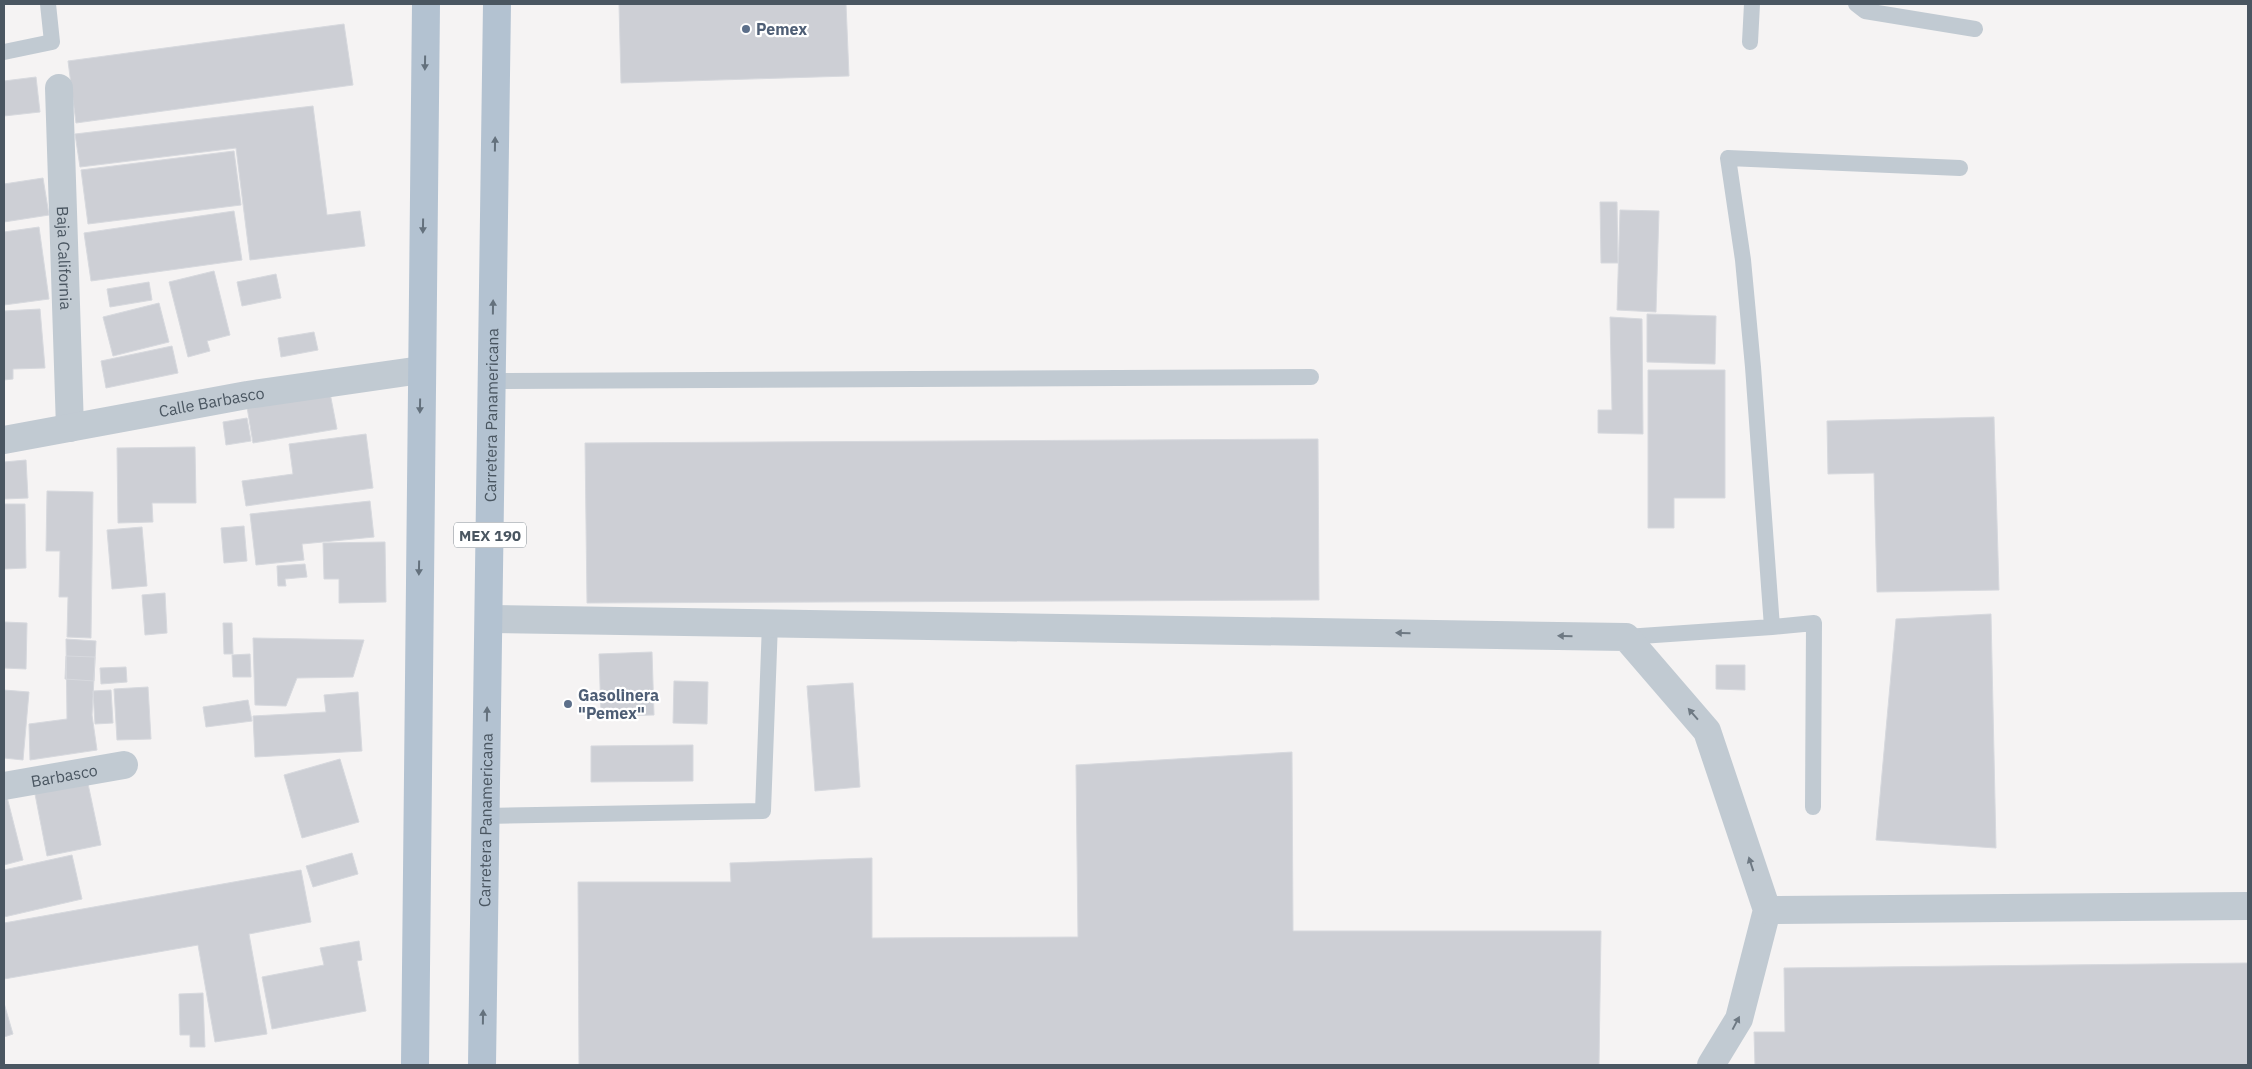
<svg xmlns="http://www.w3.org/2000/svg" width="2252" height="1069" font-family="'IBM Plex Sans',sans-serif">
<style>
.building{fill:#cdcfd5;stroke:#d7d9de}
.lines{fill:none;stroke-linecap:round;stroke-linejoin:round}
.service{stroke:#c1cad2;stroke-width:16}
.minor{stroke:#c1cad2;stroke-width:28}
.primary{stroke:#b3c2d1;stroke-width:28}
.oneway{fill:#64717d}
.oneway2{fill:#6e7983}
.service-dot{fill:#5c6f8a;stroke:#fff;stroke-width:2}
.labels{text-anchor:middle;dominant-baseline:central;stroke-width:4.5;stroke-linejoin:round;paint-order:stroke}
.shield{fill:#fff;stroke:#808990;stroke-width:1}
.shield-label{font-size:15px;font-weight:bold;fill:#4a5661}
.service-label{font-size:16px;font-weight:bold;fill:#4e5e75;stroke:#fff;text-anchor:start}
.street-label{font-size:16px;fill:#4a5661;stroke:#fff}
</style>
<rect width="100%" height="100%" fill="#f5f3f3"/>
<path class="building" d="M619,4H846L849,76L621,83Z
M344,24L353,85L76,123L68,61Z
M36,77L40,112L4,116V81Z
M313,106L327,215L360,211L365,246L250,260L236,148L80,167L75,134Z
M234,151L241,205L88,224L81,170Z
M43,178L49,215L4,222V184Z
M1600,202H1617L1618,263H1601Z
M1620,210L1659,211L1656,312L1617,310Z
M234,211L242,260L91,281L84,233Z
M39,227L49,299L4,305V232Z
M214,271L230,335L207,341L210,351L188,357L169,282Z
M276,274L281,298L242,306L237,282Z
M149,282L152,300L110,307L107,289Z
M159,303L169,342L113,356L103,317Z
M40,309L45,368L13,369V379L4,380V311Z
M1647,314L1716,316L1715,364L1647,362Z
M1610,317L1642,319L1643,434L1598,433V410H1612Z
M314,332L318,350L281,357L278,338Z
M172,346L178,373L106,388L101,361Z
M1648,370H1725V498H1674V528H1648Z
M330,393L337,429L253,443L247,407Z
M1994,417L1999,590L1877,592L1874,473L1828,474L1827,421Z
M247,418L251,441L226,445L223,422Z
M366,434L373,488L246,506L242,481L293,474L289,444Z
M1318,439L1319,600L587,603L585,443Z
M195,447L196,503H152L153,522L118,523L117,448Z
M26,460L28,498L4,499V462Z
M47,491L93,492L91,638L67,637L68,597H59L60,551H46Z
M370,501L374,537L302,544L304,560L256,565L250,514Z
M4,504H25L26,568L4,569Z
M244,526L247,561L224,563L221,528Z
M142,527L147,586L112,589L107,530Z
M385,542L386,602L339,603V579H324L323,543Z
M305,564L307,577L285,579L286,586H278L277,566Z
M165,593L167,633L145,635L142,595Z
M1991,614L1996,848L1876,840L1896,619Z
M4,622L27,623L26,669L4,668Z
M223,623H232L233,654H224Z
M253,638L364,640L353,677L297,678L286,706L255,705Z
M66,639L96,641L92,715L97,750L30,760L29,724L67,719Z
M652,652L654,715L601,716L599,654Z
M250,654L251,677H233L232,655Z
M66,656L95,657L94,681L65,679Z
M1716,665H1745V690L1716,689Z
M126,667L127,682L101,684L100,668Z
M674,681L708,682L707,724L673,723Z
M853,683L860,787L815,791L807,686Z
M148,687L151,739L117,740L114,689Z
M4,690L29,692L23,760L4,758Z
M111,690L113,723L95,724L93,691Z
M358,692L362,751L255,757L253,716L326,712L324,695Z
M248,700L252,721L206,727L203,707Z
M693,745V781L591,782V746Z
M1292,752L1293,931H1601L1599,1065H579L578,882H731L730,863L872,858V938L1078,937L1076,765Z
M340,759L359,822L302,838L284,775Z
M87,779L101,845L47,856L34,789Z
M4,793H6L23,860L4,865Z
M352,853L358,874L313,887L306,866Z
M72,855L82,899L4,917V870Z
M301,870L311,922L249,934L267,1034L215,1042L198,945L4,979V923Z
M359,941L362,960L357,961L366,1011L272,1029L262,977L324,965L320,948Z
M2248,963V1065H1755L1754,1032H1785L1784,968Z
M203,993L205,1047H190V1035H180L179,994Z
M4,1003L13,1034L4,1037Z"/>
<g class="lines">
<path class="service" d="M1856,4L1865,11L1975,29
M1750,42L1752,4
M4,52L52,42L48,4
M492,381L1311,377
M1772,627L1814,623L1813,807
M1626,637L1772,627L1753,367L1743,260L1728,158L1960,168
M486,816L763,811L770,623"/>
<g class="minor">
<path id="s1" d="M59,88L70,428"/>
<path id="s2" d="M4,440L247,395L421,370"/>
<path d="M489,619L1626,637L1707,731L1767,910L1739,1019L1711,1065"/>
<path id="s3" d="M4,786L124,765"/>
<path d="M1767,910L2248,906"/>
</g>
<g class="primary">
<path d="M415,1065L426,4"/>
<path id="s4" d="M482,1065L497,4"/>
</g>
</g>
<defs><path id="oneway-solid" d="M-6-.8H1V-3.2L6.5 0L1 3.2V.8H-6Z" transform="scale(1.25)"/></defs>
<g class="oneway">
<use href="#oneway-solid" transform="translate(425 63) rotate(91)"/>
<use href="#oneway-solid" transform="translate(495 144) rotate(-89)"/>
<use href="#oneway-solid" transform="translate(423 226) rotate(91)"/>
<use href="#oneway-solid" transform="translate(493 307) rotate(-89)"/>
<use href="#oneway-solid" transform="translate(420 406) rotate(91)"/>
<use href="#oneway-solid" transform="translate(419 568) rotate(91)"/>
<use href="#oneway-solid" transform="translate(487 714) rotate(-89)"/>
<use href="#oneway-solid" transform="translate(483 1017) rotate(-89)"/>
</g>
<g class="oneway2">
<use href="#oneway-solid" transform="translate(1403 633) rotate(-179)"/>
<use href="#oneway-solid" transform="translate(1565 636) rotate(-179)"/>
<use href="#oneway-solid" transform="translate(1693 714) rotate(-131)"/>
<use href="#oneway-solid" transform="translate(1751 864) rotate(-108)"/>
<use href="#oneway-solid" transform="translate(1736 1023) rotate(-62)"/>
</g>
<g class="service-dot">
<circle cx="746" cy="29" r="5"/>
<circle cx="568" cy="704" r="5"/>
</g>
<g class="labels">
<rect class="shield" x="454" y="522.5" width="72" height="25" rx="4"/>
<g class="shield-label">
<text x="490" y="535">MEX 190</text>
</g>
<g class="service-label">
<text x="756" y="29">Pemex</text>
<text x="578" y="695">Gasolinera<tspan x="578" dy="18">"Pemex"</tspan></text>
</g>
<g class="street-label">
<text stroke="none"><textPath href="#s1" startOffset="170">Baja California</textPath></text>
<text stroke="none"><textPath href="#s2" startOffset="211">Calle Barbasco</textPath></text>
<text stroke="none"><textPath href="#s4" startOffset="650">Carretera Panamericana</textPath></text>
<text stroke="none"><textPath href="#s3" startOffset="61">Barbasco</textPath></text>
<text stroke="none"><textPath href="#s4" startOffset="245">Carretera Panamericana</textPath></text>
</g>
</g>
<rect width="2252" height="1069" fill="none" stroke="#4a5661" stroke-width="10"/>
</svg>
